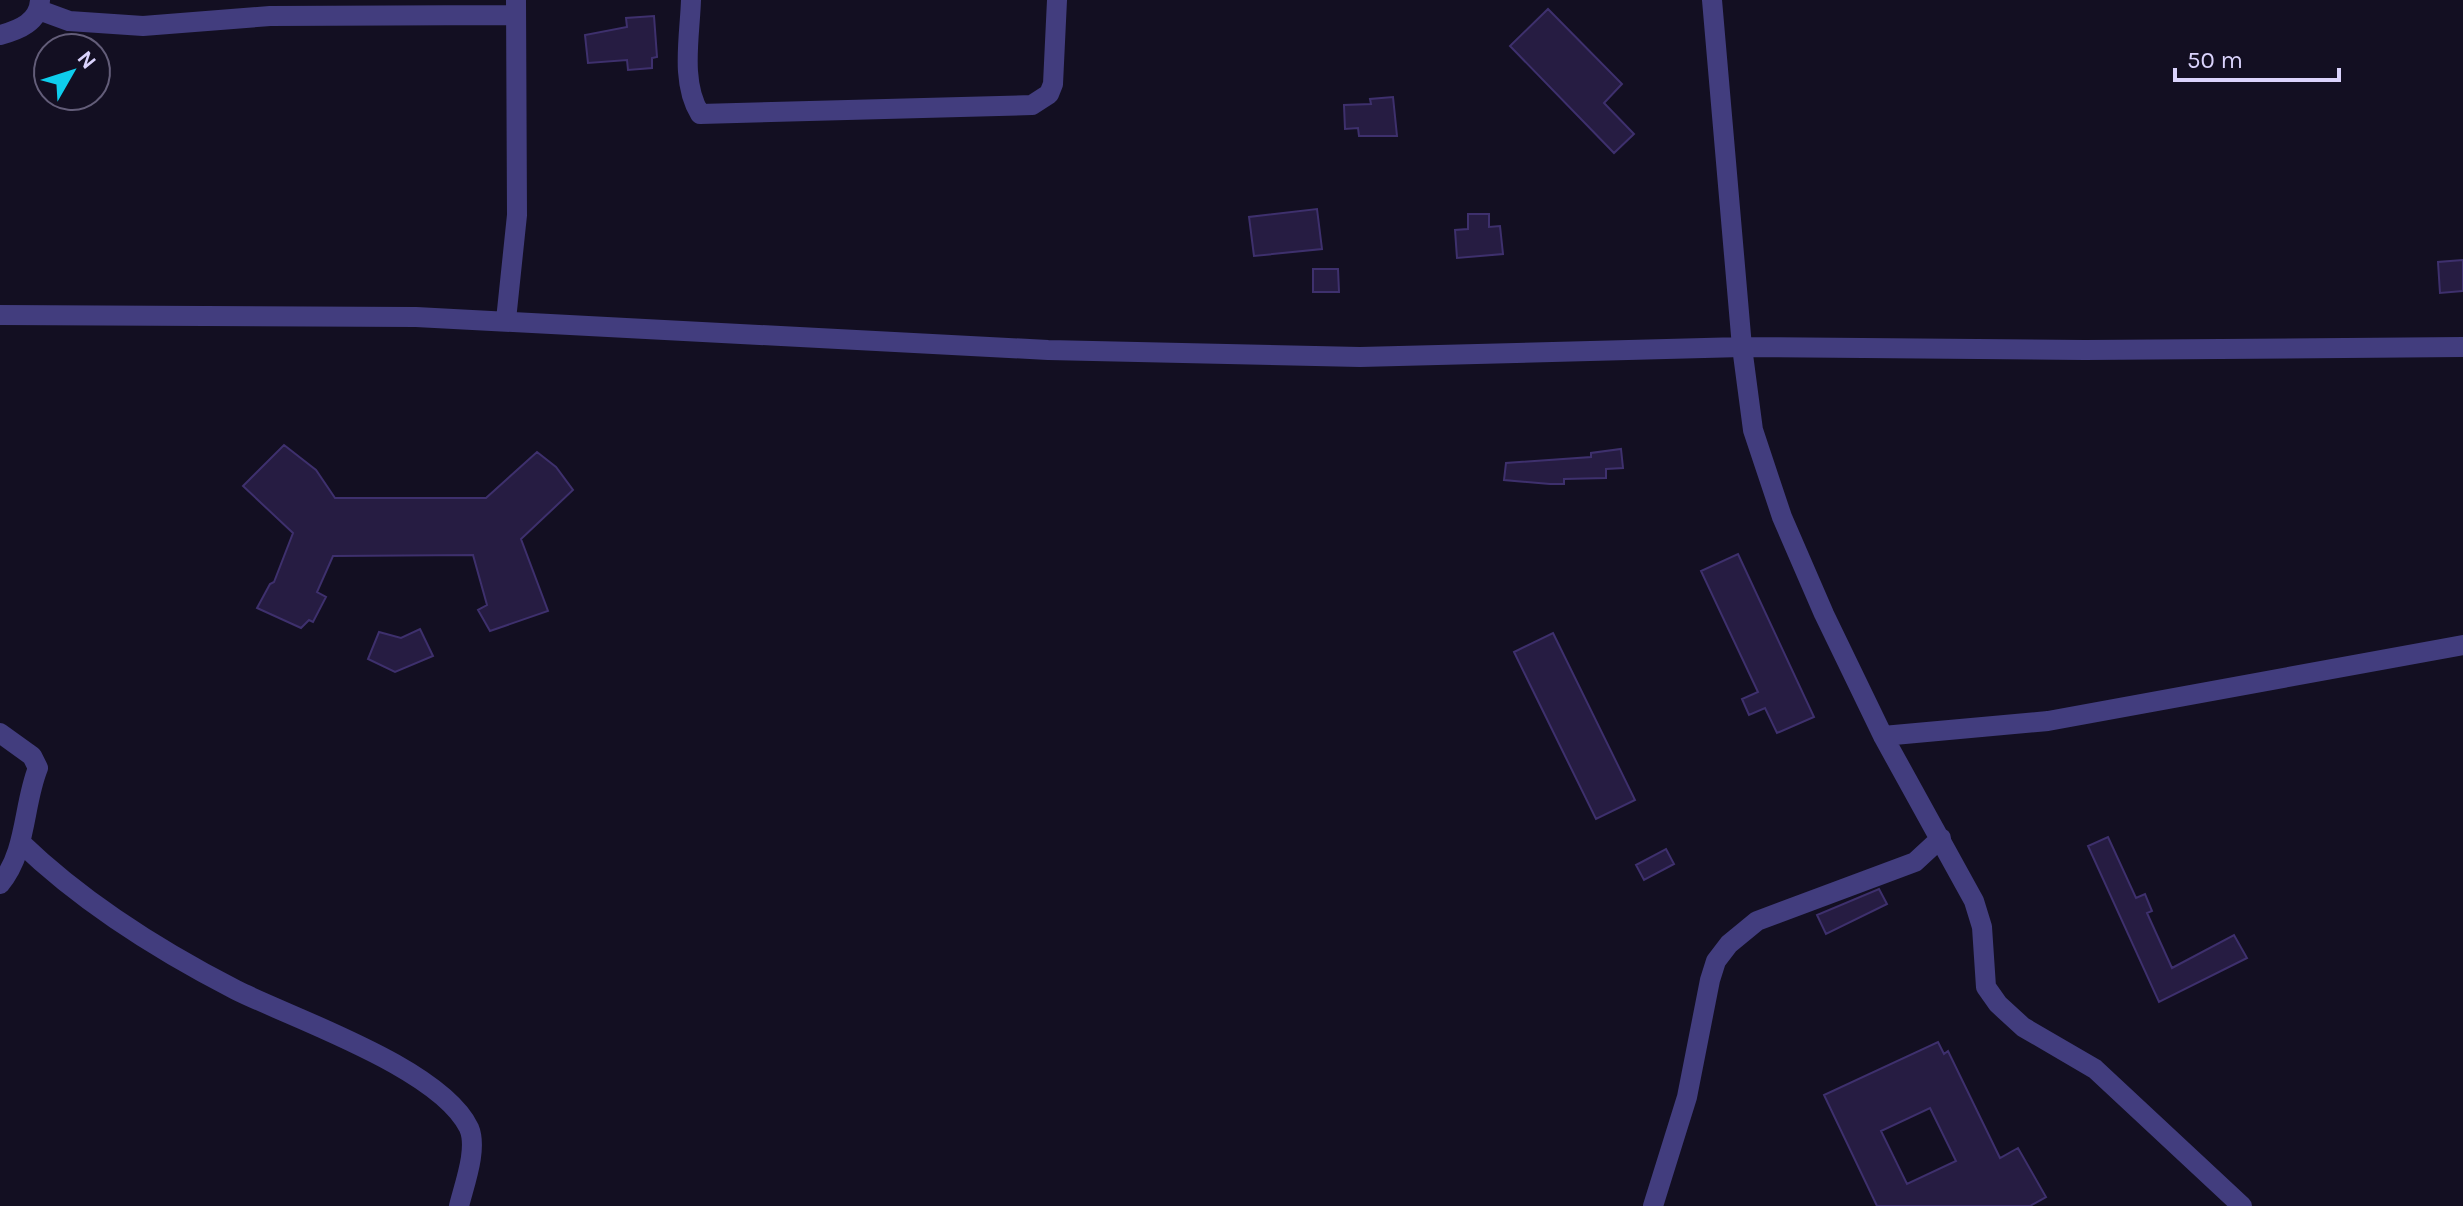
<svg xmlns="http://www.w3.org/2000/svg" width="2463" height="1206" font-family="Karla,sans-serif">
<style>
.building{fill:#261c42;stroke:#3e306d;stroke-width:2;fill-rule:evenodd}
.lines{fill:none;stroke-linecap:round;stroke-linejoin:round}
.minor{stroke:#423d7e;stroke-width:20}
</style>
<rect width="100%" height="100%" fill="#130f22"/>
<path class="building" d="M1548,9L1622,84L1604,103L1634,134L1614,153L1510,46Z
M654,16L657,57L652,58V68L628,70L627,60L588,63L585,35L627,27L626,18Z
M1393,97L1397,136H1359L1358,128L1345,129L1344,105L1371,104L1370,99Z
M1317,209L1322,249L1254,256L1249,217Z
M1468,214H1489V227L1500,226L1503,254L1457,258L1455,230L1468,229Z
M2463,260V291L2440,293L2438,262Z
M1313,269H1338L1339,292H1313Z
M284,445L316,470L335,498H486L537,452L556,467L573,490L521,539L548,611L490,631L478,610L487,605L473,555L333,556L317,592L326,597L313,622L309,620L301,628L257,608L270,584L274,582L293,533L243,486Z
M1621,449L1623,468L1606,469V478L1564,479V484H1550L1504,480L1506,463L1591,457V453Z
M1738,554L1814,717L1777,733L1765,708L1749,715L1742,699L1758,692L1701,571Z
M420,629L433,656L395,672L368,659L379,632L401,638Z
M1553,633L1635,800L1596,819L1514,652Z
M2108,837L2136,898L2145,894L2152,911L2147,913L2172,968L2234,935L2247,958L2159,1002L2088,846Z
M1666,849L1674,864L1644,880L1636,865Z
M1879,889L1887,904L1826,934L1817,915Z
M1938,1042L1944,1054L1948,1051L2000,1158L2018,1148L2046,1197L2030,1206H1877L1824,1095ZM1930,1108L1956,1161L1907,1184L1881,1131Z"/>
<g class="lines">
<path class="minor" d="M691,0C690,35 680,82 700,114L1032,105L1049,94L1053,84L1057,0
M1712,0L1742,347L1753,430L1782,517L1824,614L1883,736L1974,901L1982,927L1986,987L1998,1004L2023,1027L2095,1069L2242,1206
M39,10L69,21L143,26L270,16L514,15
M0,35C19,30 39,22 40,0
M0,315L416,317L1048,350L1360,357L1742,347L2085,350L2463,347
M506,320L517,215L516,0
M0,733L32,756L38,768C23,805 27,852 0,884
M1883,736L2048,721L2463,645
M20,842C81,901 160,951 236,990C294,1019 440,1068 469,1128C478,1149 464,1185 459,1206
M1653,1206L1687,1097L1710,980L1716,961L1729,944L1757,921L1915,862L1941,838"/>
</g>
<g transform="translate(72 72) rotate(51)"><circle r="38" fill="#130f22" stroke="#635d79" stroke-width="2"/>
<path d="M0-6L14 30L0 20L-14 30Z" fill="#0eceed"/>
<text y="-12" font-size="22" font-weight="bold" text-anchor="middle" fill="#dad3fc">N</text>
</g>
<path d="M2175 68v12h164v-12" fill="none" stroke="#dad3fc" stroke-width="4"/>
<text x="2187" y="68" font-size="24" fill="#dad3fc" stroke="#130f22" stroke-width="6" paint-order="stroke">50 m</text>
</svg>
